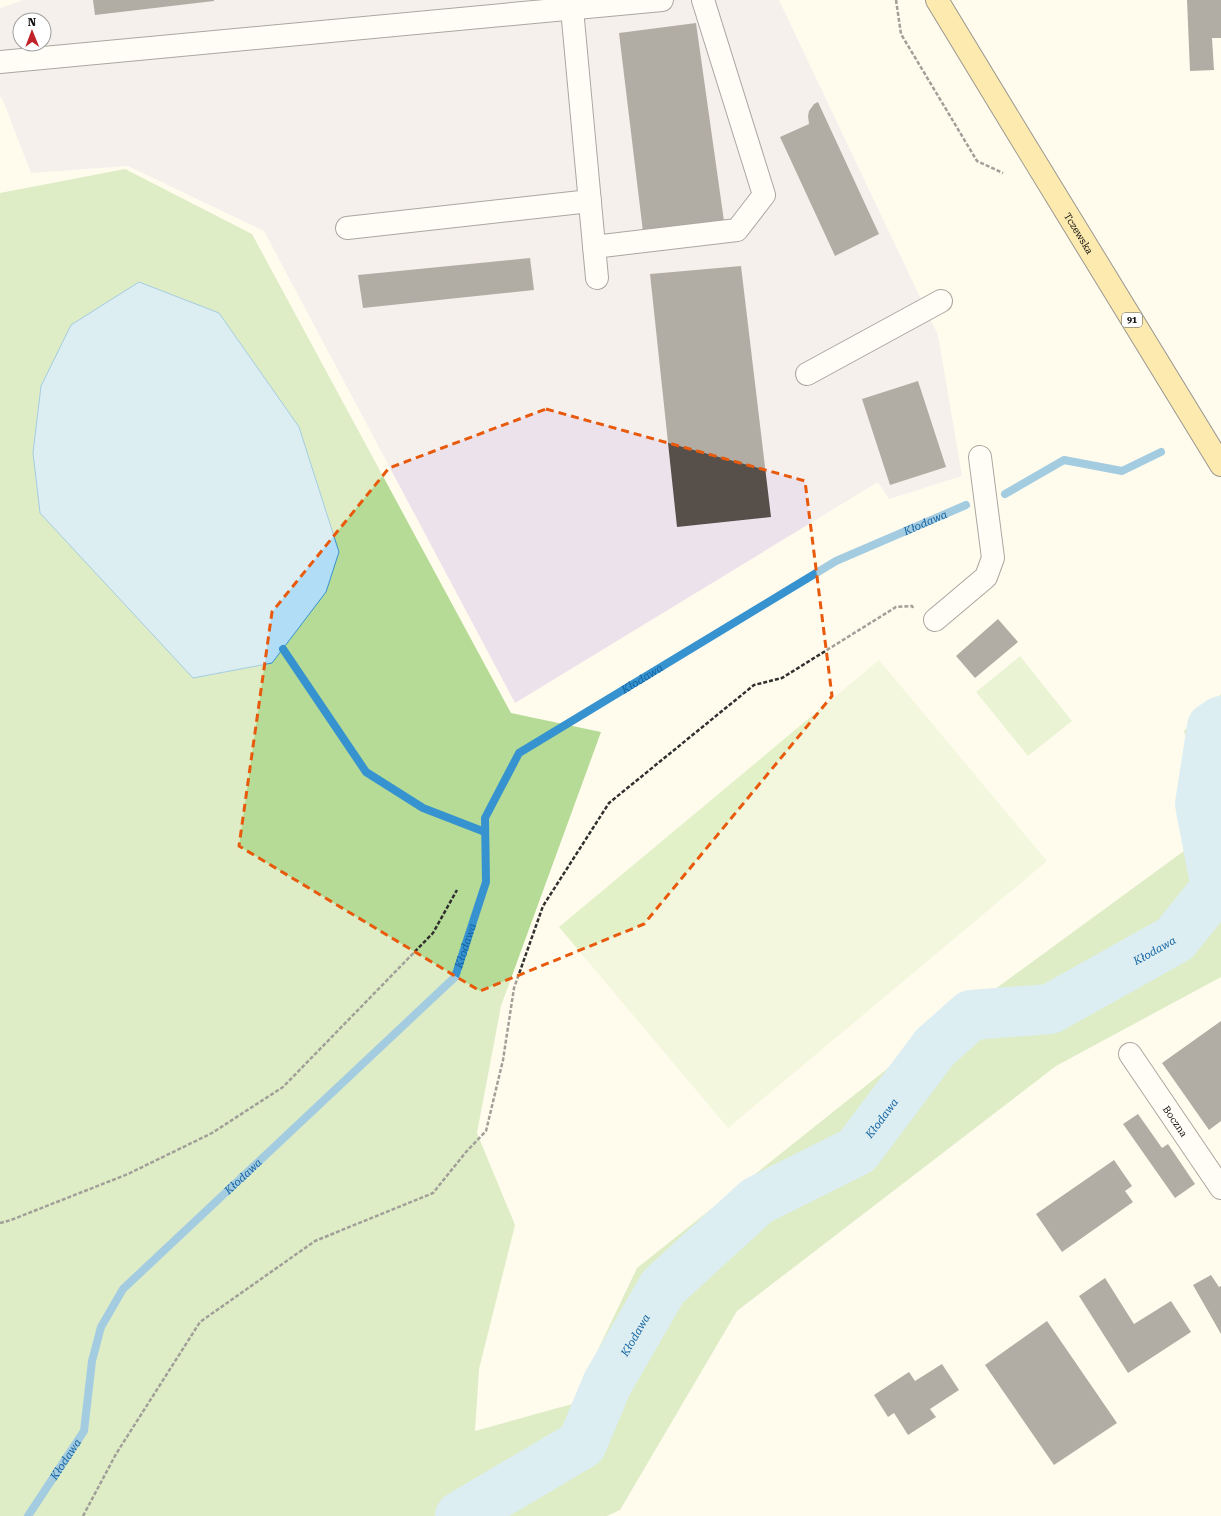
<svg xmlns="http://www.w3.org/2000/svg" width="1221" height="1516" font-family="'Roboto Serif',serif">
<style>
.industrial{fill:#ebe2ec;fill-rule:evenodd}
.green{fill:#d1eab7}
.forest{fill:#b5db96}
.pitch{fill:#e3f1c9}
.water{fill:#b2ddf7;stroke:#3793d0}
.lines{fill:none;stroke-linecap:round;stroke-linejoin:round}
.stream{stroke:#3793d0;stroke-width:8}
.river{stroke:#b2ddf7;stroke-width:50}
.building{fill:#564f4a}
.minor-casing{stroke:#414141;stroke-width:24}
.major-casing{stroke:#1f1f1f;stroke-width:24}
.path{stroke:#303030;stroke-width:2.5;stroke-dasharray:4 2;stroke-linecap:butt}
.minor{stroke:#fff;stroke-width:22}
.major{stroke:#fbd662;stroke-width:22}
.marked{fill:none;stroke:#e8590c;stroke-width:3;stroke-dasharray:8 5;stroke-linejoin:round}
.labels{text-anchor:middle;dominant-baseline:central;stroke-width:4;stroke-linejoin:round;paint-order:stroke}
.shield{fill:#fff;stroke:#565656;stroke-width:1}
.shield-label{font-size:9px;font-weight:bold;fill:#0e0e0e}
.street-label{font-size:10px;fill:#0e0e0e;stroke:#fff}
.water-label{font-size:11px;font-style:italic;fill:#1464a2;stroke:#fff}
</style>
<rect width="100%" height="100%" fill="#fffcee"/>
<path class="industrial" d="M23,0H779L938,335L962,476L889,499L878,482L515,703L264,231L128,166L31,173L2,98L0,97V8ZM20,20H44V44H20Z"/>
<path class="green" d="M1020,656L1072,721L1028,756L976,692Z"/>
<path class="forest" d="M125,169L252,234L511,713L601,732L501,1006L477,1133L515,1225L479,1369L475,1431L572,1404L637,1268L902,1057L1214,829L1184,731L1221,694V977L1056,1066L737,1311L620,1510L607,1516H0V193Z"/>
<path class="pitch" d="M879,660L1047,861L728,1128L559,927Z"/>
<path class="water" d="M139,282L219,313L299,427L339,552L326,592L272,663L193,678L40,513L33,453L41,386L71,325Z"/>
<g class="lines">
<g class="stream">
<path d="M1005,494L1064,460L1122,471L1161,452"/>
<path d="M283,649L366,772L423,808L485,832"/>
<path id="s1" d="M28,1516L84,1431L92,1361L101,1327L123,1289L455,977L486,882L485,818L519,753L836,561L966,505"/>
</g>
<path class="river" id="s2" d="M460,1516L582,1444L607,1384L663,1287L757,1201L857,1151L935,1047L971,1015L1050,1009L1175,939L1216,888L1200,804L1212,727L1221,721"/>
</g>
<path class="building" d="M93,0H214V1L95,15Z
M1187,0H1221V38H1212L1214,70L1190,71Z
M696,23L724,221L643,232L619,33Z
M818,102L879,234L835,256L780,137L809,124L808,116L809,111L814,104Z
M530,258L534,290L363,308L358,275Z
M741,266L771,517L677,527L650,274Z
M918,381L946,467L890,485L862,399Z
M998,619L1018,642L975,678L956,656Z
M1221,1021V1121L1209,1130L1162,1063Z
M1138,1114L1162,1148L1168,1144L1195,1184L1175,1198L1123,1124Z
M1114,1160L1132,1186L1125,1191L1133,1202L1062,1252L1036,1214Z
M1211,1275L1219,1287L1221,1286V1334L1193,1285Z
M1105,1278L1134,1324L1171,1301L1191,1332L1128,1373L1079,1296Z
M1047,1321L1117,1423L1054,1465L985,1365Z
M942,1364L959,1390L930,1409L936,1417L908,1435L894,1413L888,1417L874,1395L909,1372L915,1381Z"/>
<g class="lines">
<defs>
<g id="minor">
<path d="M572,9L597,278"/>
<path d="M0,62L662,0"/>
<path d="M347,228L590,201"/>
<path d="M594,247L737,230L764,195L703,0"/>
<path d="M807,374L941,301"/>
<path d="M935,620L986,577L993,558L980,457"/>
<path id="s3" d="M1130,1054L1221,1188"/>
</g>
<g id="major">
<path id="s4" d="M937,0L1019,135L1221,465"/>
</g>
</defs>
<use href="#minor" class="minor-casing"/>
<use href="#major" class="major-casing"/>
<path class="path" d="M896,0L901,34L977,161L1003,173
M0,1223L11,1220L128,1174L212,1133L283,1087L433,933L457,890
M83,1516L116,1454L200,1322L315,1241L433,1193L466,1152L486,1131L503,1060L514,988L543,906L609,803L754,685L782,678L896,607L912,606L913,608"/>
<use href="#minor" class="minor"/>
<use href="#major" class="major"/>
</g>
<path d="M0 0H1221V1516H0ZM546,409L805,481L832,696L644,924L480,991L239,846L272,612L389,468Z" fill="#fffcee" fill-opacity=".55" fill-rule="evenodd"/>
<path class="marked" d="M546,409L805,481L832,696L644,924L480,991L239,846L272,612L389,468Z"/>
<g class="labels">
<rect class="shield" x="1122" y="313" width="20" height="14" rx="3"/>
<g class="shield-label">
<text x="1132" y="320">91</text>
</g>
<g class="street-label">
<text stroke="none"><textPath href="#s4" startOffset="273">Tczewska</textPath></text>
<text stroke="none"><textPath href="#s3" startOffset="81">Boczna</textPath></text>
</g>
<g class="water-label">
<text stroke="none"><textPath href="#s1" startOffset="1412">Kłodawa</textPath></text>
<text stroke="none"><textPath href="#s1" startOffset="1088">Kłodawa</textPath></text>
<text stroke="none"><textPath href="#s1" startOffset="740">Kłodawa</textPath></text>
<text stroke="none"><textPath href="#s2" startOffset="935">Kłodawa</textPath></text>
<text stroke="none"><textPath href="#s2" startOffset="599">Kłodawa</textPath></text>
<text stroke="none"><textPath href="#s1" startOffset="416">Kłodawa</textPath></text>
<text stroke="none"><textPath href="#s2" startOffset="263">Kłodawa</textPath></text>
<text stroke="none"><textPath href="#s1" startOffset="68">Kłodawa</textPath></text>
</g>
</g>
<g transform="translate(32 32) rotate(359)"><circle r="19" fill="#ffffff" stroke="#9f9f9f"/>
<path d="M0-3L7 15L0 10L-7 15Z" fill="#c1222a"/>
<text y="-6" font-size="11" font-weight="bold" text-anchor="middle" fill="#0e0e0e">N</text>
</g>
</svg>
